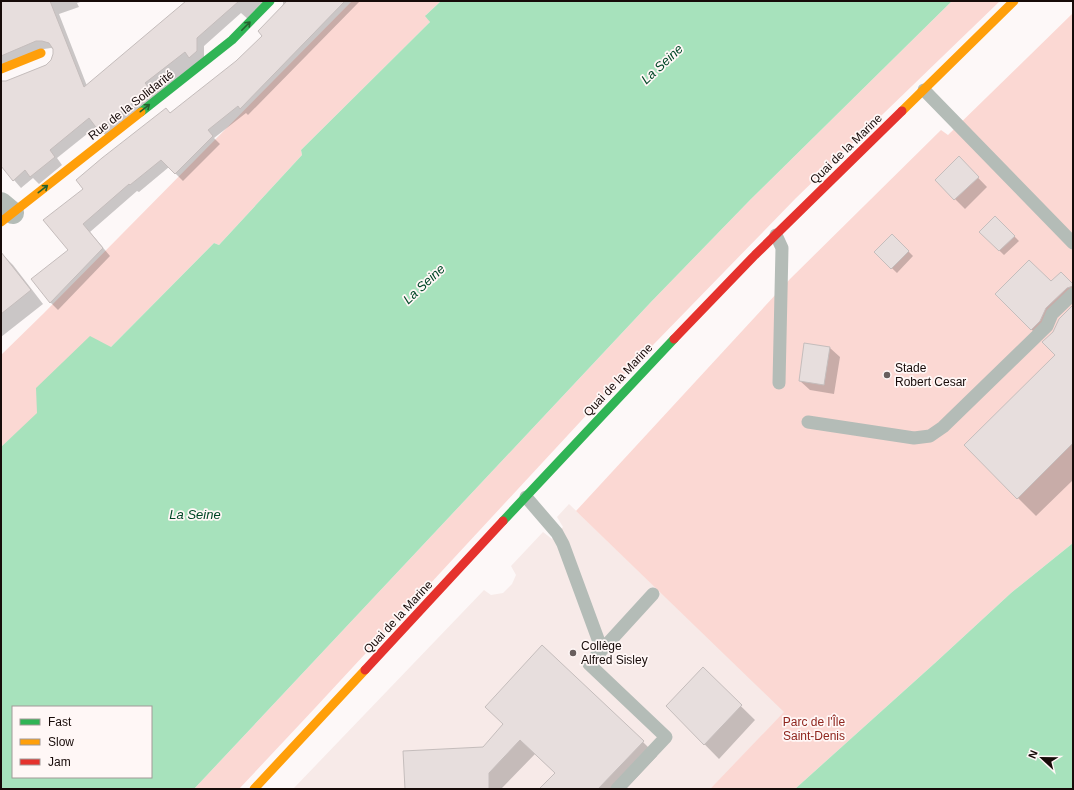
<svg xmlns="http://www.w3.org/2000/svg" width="1074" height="790" font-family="Arial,sans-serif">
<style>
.built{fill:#f7eae8}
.green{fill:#fbd8d3}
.water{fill:#a7e2bc;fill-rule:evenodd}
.shadow{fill:#0003}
.building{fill:#e7dedd;stroke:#c5bdbc}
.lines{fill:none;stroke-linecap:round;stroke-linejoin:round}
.lane{stroke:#b4bcb7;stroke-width:13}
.street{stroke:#b4bcb7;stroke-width:22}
.fast{stroke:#30b455;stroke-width:9}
.slow{stroke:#ff9f0a;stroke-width:9}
.jam{stroke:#e5322d;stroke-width:9}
.oneway{stroke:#24602f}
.poi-dot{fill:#685e5d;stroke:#fff7f6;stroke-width:1.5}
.labels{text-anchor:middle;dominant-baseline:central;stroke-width:3.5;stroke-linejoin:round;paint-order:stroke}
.street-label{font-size:12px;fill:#170b09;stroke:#fff7f6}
.poi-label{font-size:12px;fill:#170b09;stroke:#fff7f6;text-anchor:start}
.park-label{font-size:12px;fill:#8f261e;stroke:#fff7f6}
.water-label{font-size:13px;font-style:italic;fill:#004727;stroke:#fff7f6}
</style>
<rect width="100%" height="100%" fill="#fdf8f8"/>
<path class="built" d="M569,504L785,712L710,789H293L484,590L491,595L503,593L512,584L516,575L511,566L543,532L552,539L557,533L563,527L557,517Z"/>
<path class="green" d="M352,1H441L426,15L430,22L301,150L302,155L219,245L214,243L111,347L1,447V355L44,313Z
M952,1H1000L796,198L618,381L315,708L239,789H194L651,302L751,199Z
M1073,13V543L1011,593L935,663L795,789H710L784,712L576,511L790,279L941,130L948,135Z"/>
<path class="water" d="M441,1H952L751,199L651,302L194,789H1V447L37,413L36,388L90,336L111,347L214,243L219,245L302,155L301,150L430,22L425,16ZM13,707H151V777H13Z
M1073,543V789H795L935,663L1011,593Z"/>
<path class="shadow" d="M1,1H84L77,3L79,7L59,14L87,86L187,1H267L249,20L241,13L204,46V59L106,136L97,126L57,158L62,165L39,184L33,178L21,188L14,180L1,164V82H6L46,65L52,61L54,55V49L51,48L44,49L1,67Z
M283,1H360L248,115L246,113L214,138L220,144L183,181L169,167L139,192L137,191L90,232L110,256L58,310L50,302L69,250L84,189L170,114L236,62L263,36L280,10L283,4Z
M959,158L987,187L965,209L936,180Z
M995,217L1019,241L1004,255L980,232Z
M892,235L913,256L897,273L875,252Z
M1,253L13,265L43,304L1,337Z
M1051,283L1073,285V301L1055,317L1041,339L996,294Z
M1073,306V480L1036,516L965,445L1057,355L1054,332Z
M805,344L830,348L840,357L834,394L810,390L800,381Z
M703,669L755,720L719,759L667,706Z
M504,725L643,742L657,756L626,789H572L535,754L502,788V789H406L483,748Z"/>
<path class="building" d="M1,1H50L84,87L186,1H239L197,38V51L189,58L185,52L145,83L150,89L98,130L89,118L50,150L55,157L30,177L25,170L13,181L1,166V81H6L46,65L51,60L53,54V49L49,43L42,41H36L1,56Z
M287,1H345L240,109L238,106L208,130L213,136L175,174L161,160L130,185L129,184L83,224L103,248L50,303L31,279L68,250L43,220L83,189L76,180L102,158L166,108L170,113L236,61L262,36L258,31Z
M959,156L979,177L954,200L935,180Z
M995,216L1015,236L999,251L979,232Z
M892,234L909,251L891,269L874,252Z
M1,252L31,290L1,314Z
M1029,260L1051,281L1061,272L1073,284V286L1067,288L1046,308L1040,321L1031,330L995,294Z
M1073,305V443L1017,499L964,445L1055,355L1042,342L1053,332L1059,319Z
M804,343L830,347L824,385L799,381Z
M542,645L644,741L598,789H539L555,773L520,740L489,773V789H405L403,751L483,747L503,724L485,707Z
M703,667L742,705L704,745L666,706Z"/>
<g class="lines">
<path class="lane" d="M924,90L1073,243
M776,235L782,248L779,383
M808,422L914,438L930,436L943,427L1047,326L1052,314L1073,294
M526,497L557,533L563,544L602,650
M617,789L666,737L589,664L653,594"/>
<path class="street" d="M1,203L13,213"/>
<path class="fast" d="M141,112L232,40L270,1
M503,521L674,339"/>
<path class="slow" d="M1,69L41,53
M902,111L1014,1
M1,222L141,112
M254,789L365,670"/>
<path class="jam" d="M674,339L755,255L902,111
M365,670L503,521"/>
</g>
<defs><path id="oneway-shaft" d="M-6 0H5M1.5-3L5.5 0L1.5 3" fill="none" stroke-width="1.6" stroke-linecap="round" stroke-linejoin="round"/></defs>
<g class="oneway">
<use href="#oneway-shaft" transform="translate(246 26) rotate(-45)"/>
<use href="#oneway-shaft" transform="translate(145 108) rotate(-38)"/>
<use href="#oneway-shaft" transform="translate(43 189) rotate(-38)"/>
</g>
<g class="poi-dot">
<circle cx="887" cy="375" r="4"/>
<circle cx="573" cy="653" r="4"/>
</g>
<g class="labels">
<g class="street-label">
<text transform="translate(131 105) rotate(-38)">Rue de la Solidarité</text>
<text transform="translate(846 149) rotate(-44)">Quai de la Marine</text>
<text transform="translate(618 380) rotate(-47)">Quai de la Marine</text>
<text transform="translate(398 617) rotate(-47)">Quai de la Marine</text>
</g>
<g class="poi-label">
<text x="895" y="368">Stade<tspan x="895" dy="14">Robert Cesar</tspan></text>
<text x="581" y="646">Collège<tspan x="581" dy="14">Alfred Sisley</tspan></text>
</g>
<g class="park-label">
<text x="814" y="722">Parc de l'Île<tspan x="814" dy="14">Saint-Denis</tspan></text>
</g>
<g class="water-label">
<text transform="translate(662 64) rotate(-43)">La Seine</text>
<text transform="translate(424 284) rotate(-43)">La Seine</text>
<text x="195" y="514">La Seine</text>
</g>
</g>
<rect width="1074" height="790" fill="none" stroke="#170b09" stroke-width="4"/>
<rect x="12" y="706" width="140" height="72" fill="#fff7f6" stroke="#a29997"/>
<rect x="20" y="719" width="20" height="6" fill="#30b455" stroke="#a29997"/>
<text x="48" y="726" font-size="12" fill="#170b09">Fast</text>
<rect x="20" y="739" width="20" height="6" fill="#ff9f0a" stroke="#a29997"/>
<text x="48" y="746" font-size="12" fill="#170b09">Slow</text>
<rect x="20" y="759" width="20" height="6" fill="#e5322d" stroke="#a29997"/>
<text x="48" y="766" font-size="12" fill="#170b09">Jam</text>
<g transform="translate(1042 758) rotate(292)" stroke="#fff7f6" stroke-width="3" paint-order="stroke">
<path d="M0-3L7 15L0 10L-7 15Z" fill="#170b09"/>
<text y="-6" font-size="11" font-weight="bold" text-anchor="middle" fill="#170b09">N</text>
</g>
</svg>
